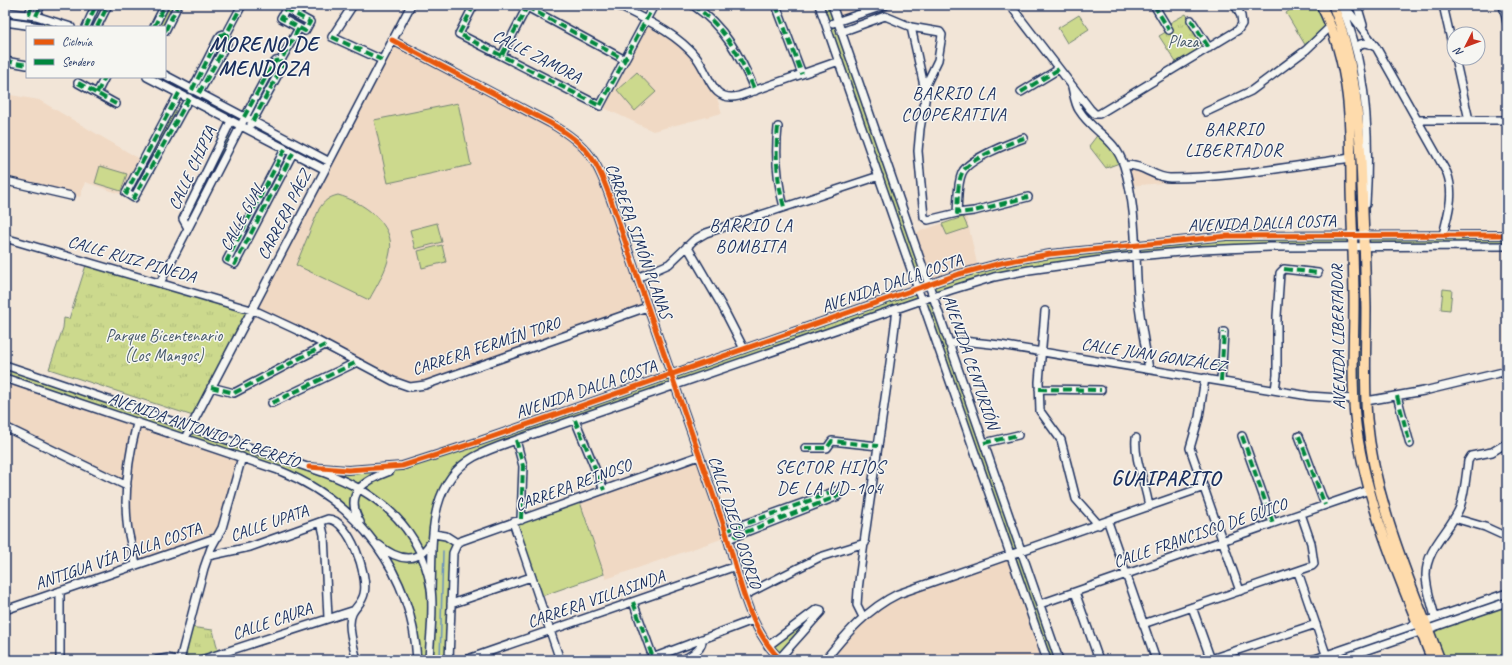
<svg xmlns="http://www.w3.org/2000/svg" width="1512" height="665" font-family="Caveat,sans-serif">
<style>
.built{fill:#f0d9c4}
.green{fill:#ccd98d;stroke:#748476;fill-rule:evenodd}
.park{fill:url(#park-tufts);stroke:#748476}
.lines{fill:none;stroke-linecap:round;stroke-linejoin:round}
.stream{stroke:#6a91bd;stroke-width:1.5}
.minor-casing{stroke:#1b2f5e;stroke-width:10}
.major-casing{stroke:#1b2f5e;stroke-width:12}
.minor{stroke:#f6f6f2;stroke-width:7}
.major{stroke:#fedbac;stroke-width:9}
.quiet{stroke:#00873e;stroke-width:4;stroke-dasharray:8 4;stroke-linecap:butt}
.cycleway-casing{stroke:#f6f6f2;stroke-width:8}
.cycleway{stroke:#e8590c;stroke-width:5}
.labels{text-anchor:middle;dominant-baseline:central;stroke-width:3;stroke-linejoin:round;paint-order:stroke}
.park-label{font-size:17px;fill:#475a6a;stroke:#f6f6f2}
.street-label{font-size:17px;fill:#1b2f5e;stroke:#f6f6f2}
.neighbourhood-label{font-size:18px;letter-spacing:1px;fill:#1b2f5e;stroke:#f6f6f2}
.district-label{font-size:21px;font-weight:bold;letter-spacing:1px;fill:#1b2f5e;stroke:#f6f6f2}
</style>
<defs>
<pattern id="park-tufts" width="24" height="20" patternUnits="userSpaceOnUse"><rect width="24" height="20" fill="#ccd98d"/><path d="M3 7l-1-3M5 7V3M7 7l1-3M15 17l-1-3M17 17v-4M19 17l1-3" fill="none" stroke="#afbb7c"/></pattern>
</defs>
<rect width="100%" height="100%" fill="#f2e5d7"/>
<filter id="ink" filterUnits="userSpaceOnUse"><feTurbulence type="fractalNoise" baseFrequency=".025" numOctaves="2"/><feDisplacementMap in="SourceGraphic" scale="8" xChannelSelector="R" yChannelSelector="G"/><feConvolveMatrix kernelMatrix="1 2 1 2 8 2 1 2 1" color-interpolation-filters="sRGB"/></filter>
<g filter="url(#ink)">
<path class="built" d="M832,5H885L838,21Z
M646,20L682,42L715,92L722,113L653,131L600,106Z
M392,40L550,123L592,156L647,307L410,387L251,310Z
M5,94L39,100L143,161L126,193L123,195L85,182L80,197L5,179Z
M1124,165L1162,176V183L1129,186Z
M966,215L978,268L929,284L912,234Z
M5,378L242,457L220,534L136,564L129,534L127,486L5,427Z
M699,456L727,537L606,579L579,499Z
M1010,554L1047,660H825L850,629L889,598Z"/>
<path class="green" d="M165,5H178L165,27H154Z
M819,5H832L929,285L1005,262L1191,239L1352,235L1350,119L1331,28L1307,48L1286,13L1297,5H1341L1363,89L1365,235H1507V246L1365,247L1366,309L1373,463L1425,621L1507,593V660H1432L1421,632L1338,660H1312L1418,623L1379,523L1358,435L1352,247H1253L1029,270L933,296L1059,660H1047L922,300L473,458L444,488L434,534L457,543L449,660H417L410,614L375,541L309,484L5,378V365L309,467L402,466L918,289ZM1352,235H1365V247H1352ZM929,285L932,296L922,300L918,289Z
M5,12L71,27H40L5,22Z
M1079,15L1089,29L1067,43L1058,28Z
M637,72L656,92L635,111L617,90Z
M147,77H165L244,117L240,125Z
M458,103L471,165L388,183L374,120Z
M171,109L180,113L134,198L126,193Z
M253,121L328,161L324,169L248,130Z
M224,134L234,138L188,228L183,219Z
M277,162L286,167L244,247L236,242Z
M100,166L127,174L121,191L95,183Z
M338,195C361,201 396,224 390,252C387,270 377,285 369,300L296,265L319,209C324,201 329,197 338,195Z
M963,217L968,228L947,235L942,224Z
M437,223L442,242L415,249L410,230Z
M442,245L446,262L422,268L418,251Z
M1443,289L1452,290L1450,310L1441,309Z
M579,499L604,574L539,597L513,522Z"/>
<path class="park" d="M1186,14L1208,49L1179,67L1159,36L1169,30L1166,25Z
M1099,133L1122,162L1106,168L1089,146Z
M87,262L251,310L196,417L49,369L63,328L64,318L69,319Z
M820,609L780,658L769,647Z
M189,627L213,630L219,655L201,660H180Z"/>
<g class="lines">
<path class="stream" d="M440,660L443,551"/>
<defs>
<path id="minor" d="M353,5L332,37L382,60
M474,5L459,34L600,106L654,5
M617,5C646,20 675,32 696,57C710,74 711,103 739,96L839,61
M693,5C724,26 741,57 755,91
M776,5L802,74
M819,5L1047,660
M832,5L1059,660
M1010,5L1090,109L1095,114H1099L1238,30L1242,24L1241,16L1235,5
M1154,5L1169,30
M1341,5C1367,64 1370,140 1366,204
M1344,5L1376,47L1447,173C1455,195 1448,213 1443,235
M1357,5L1363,25
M1443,5L1454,53
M1503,5L1507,23
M527,7L625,60
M286,9L310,22L305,31L281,18Z
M5,12L36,16L71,27
M29,15L32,5
M36,16L41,5
M1191,20L1209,48
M5,22L40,27
M833,23L886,5
M86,27L96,5
M97,27L108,5
M154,27L165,5
M911,27L926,95L920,129L918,151L924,217L928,220L957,213L974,211L1028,197
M165,31L178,5
M841,32L885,16L911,27L940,32L942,35L938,60L925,87
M392,40L550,123C590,146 597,161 612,203C648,309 685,415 722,520C738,568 744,624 781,660
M1356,50C1359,41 1368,42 1375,47
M502,55L528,5
M1455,58L1469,120
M5,61L27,65
M165,75L328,161
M147,77L324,169
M78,83L116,104
M1072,87C1074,95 1075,104 1079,110C1093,133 1115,137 1124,166C1137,208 1135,254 1138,296C1140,321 1145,345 1149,369
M192,90L218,39L221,35L227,33L242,5
M1021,92L1059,69
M97,93L105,77
M179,93L126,193L134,198L189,98
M199,93L227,43V33
M1206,112L1251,91L1306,50L1331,26
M1417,120H1507
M251,124L282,67L281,60L299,28
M778,127C775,154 777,181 784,207
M285,149L227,260L235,264L293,153
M1124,165C1144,164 1154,178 1170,178C1231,178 1291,166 1351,158
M5,184L6,181L71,196
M957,213C958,201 957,184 962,173C968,159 1010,143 1024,138
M188,228L183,219L231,121
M5,238L258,312L299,331L393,381L410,387L425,385L647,307
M687,246L722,306L744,349
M637,278L669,264L694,240L706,233L879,176
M160,283L258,92L273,64L276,61L281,60
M1045,311L1039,382L1040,411L1061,440L1076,499L1099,525
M949,344L963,341L1000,345L1309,396L1354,399
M5,365L325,473C379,493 422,529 431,589C434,612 430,637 429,660
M1505,372L1507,380
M5,378L278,470C359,502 412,574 417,660
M1205,378L1199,417L1190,448L1240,591
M1221,381L1224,332
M211,387L234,393L325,345
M1039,389L1101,390
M1275,390L1277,375V316L1280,273L1284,269L1318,273
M1397,396L1410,444
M1366,401L1424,391L1507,371
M272,403L357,362
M575,420L604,490
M5,427L127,486
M1242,436L1273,523
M1299,436L1325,505
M185,438L411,5
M1136,438C1134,461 1146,484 1149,507
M516,440L523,466L521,520
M984,443L1018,435
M805,448H827L832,441L878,446
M309,467L348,470L402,466L480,441L959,274L1005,262L1050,254L1227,236L1507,235
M1454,518L1485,527L1507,537
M321,522L324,535L328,618
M360,522C343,493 365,480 390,471
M513,522L560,660
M1108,522L1156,660
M725,531L836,491L839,494L838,496L728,539
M434,534L446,536L457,543
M379,545C398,561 419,565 432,540
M208,556L250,547L328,519C349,519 369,576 364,594C361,607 350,608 350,624C350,636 354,648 357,660
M136,564C133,550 128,536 127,522C124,489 129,454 137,423
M1298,572L1328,660
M431,590C433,544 426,484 474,457C487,450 502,445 516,440L951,290L994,277L1029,270L1116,258L1202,250L1270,247L1507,246
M60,591V660
M1075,592L1099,660
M745,595L820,557L865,543
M633,602L654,660
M451,604L531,577
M1040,604L1369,490
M1192,607L1211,660
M5,610L218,537
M863,617L857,605L858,590C869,496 886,403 897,309
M1435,617C1432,604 1426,589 1426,575C1426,548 1451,530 1460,507C1465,492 1466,476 1468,461L1471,456L1492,452L1507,443
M1143,624L1312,566L1314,564L1311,543L1301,514
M768,646L817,609L821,610V612L778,660
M1211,659L1316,624
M157,660L168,658L176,660
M180,660L204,568L211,548L222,528L242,457
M201,660L352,611
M449,660L453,553L458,542L699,456
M465,660L736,566
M647,660L753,620
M683,660C691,655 703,650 702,639
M825,660C846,634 867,609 898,594L1204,487
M1312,660L1507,593
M1338,660L1507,602"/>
<path id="major" d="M1321,5C1351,63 1351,126 1351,190C1352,228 1354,266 1354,304C1354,341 1351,379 1355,416C1364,502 1401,580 1432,660
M1333,5C1353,55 1358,107 1361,160C1363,209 1365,259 1366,308C1366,345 1364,382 1367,419C1375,504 1410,581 1440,660"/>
</defs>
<use href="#minor" class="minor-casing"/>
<use href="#major" class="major-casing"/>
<use href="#minor" class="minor"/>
<use href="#major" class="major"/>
<path class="quiet" d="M474,5L459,34L600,106L654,5
M693,5C724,26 741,57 755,91
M776,5L802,74
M1154,5L1169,30
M527,7L625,60
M286,9L310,22L305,31L281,18Z
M29,15L32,5
M36,16L41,5
M1191,20L1209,48
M34,27V26
M86,27L96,5
M97,27L108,5
M154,27L165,5
M165,31L178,5
M332,37L382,60
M502,55L528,5
M5,61L27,65
M78,83L116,104
M192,90L218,39L221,35L227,33L242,5
M1021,92L1059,69
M97,93L105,77
M179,93L126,193L134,198L189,98
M199,93L227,43V33
M244,117L273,64L276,61L281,60
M253,121L282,67L281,60L299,28
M778,127C775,154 777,181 784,207
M1024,138C1010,143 968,159 962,173C957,184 958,201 957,213L974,211L1028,197
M285,149L227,260L235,264L293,153
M1284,269L1318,273
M1221,381L1224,332
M211,387L234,393L325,345
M1039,389L1101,390
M1397,396L1410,444
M272,403L357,362
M575,420L604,490
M1242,436L1273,523
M1299,436L1325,505
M516,440L523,466L521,520
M984,443L1018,435
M805,448H827L832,441L878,446
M725,531L836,491L839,494L838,496L728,539
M633,602L653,658"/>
<defs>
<path id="cycleway" d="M392,40L550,123C590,146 597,161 612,203C648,309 685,415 722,520C738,568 744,624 781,660
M309,467L348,470L402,466L480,441L959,274L1005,262L1050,254L1227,236L1507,235"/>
</defs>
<use href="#cycleway" class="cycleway-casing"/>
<use href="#cycleway" class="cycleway"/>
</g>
</g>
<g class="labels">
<g class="park-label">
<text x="1183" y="41">Plaza</text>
<text x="164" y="335">Parque Bicentenario<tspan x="164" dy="20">(Los Mangos)</tspan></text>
</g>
<g class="street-label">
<text transform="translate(537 56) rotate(27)">CALLE ZAMORA</text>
<text transform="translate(192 168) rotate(-65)">CALLE CHIPIA</text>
<text transform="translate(284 215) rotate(-63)">CARRERA PÁEZ</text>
<text transform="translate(242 217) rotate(-61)">CALLE GUAL</text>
<text transform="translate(1262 223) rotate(-2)">AVENIDA DALLA COSTA</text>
<text transform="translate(639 241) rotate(70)">CARRERA SIMÓN PLANAS</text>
<text transform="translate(132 259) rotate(16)">CALLE RUIZ PINEDA</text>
<text transform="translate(892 283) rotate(-19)">AVENIDA DALLA COSTA</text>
<text transform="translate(1338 337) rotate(-91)">AVENIDA LIBERTADOR</text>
<text transform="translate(486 346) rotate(-18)">CARRERA FERMÍN TORO</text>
<text transform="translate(1154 355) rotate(9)">CALLE JUAN GONZÁLEZ</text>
<text transform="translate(971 362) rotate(71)">AVENIDA CENTURIÓN</text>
<text transform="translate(586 389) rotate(-19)">AVENIDA DALLA COSTA</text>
<text transform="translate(204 430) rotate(19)">AVENIDA ANTONIO DE BERRÍO</text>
<text transform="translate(573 485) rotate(-20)">CARRERA REINOSO</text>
<text transform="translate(735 522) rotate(72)">CALLE DIEGO OSORIO</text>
<text transform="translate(269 523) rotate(-19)">CALLE UPATA</text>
<text transform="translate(1200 533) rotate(-19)">CALLE FRANCISCO DE GUICO</text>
<text transform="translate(118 556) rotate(-19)">ANTIGUA VÍA DALLA COSTA</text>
<text transform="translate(596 599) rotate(-19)">CARRERA VILLASINDA</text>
<text transform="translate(272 621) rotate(-19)">CALLE CAURA</text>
</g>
<g class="neighbourhood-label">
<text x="954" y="93">BARRIO LA<tspan x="954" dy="21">COOPERATIVA</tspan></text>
<text x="1234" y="129">BARRIO<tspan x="1234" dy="21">LIBERTADOR</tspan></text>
<text x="751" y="225">BARRIO LA<tspan x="751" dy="21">BOMBITA</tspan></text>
<text x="830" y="467">SECTOR HIJOS<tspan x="830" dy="21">DE LA UD-104</tspan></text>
</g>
<g class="district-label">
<text x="264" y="44">MORENO DE<tspan x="264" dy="24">MENDOZA</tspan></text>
<text x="1166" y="478">GUAIPARITO</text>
</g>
</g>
<rect width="1512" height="665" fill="none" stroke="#f6f6f2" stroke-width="20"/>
<rect x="10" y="10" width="1492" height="645" fill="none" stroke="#1b2f5e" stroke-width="1.5" filter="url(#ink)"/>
<rect x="26" y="26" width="140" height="52" fill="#f6f6f2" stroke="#9ea6b7"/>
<rect x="34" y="39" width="20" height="6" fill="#e8590c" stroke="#9ea6b7"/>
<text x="62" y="46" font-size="12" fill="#1b2f5e">Ciclovía</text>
<rect x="34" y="59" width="20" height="6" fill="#00873e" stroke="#9ea6b7"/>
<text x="62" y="66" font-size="12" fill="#1b2f5e">Sendero</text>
<g transform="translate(1466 46) rotate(228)"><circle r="19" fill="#f6f6f2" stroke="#9ea6b7"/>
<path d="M0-3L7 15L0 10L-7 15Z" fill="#c8321e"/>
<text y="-6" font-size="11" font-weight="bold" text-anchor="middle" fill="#1b2f5e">N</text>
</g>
</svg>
